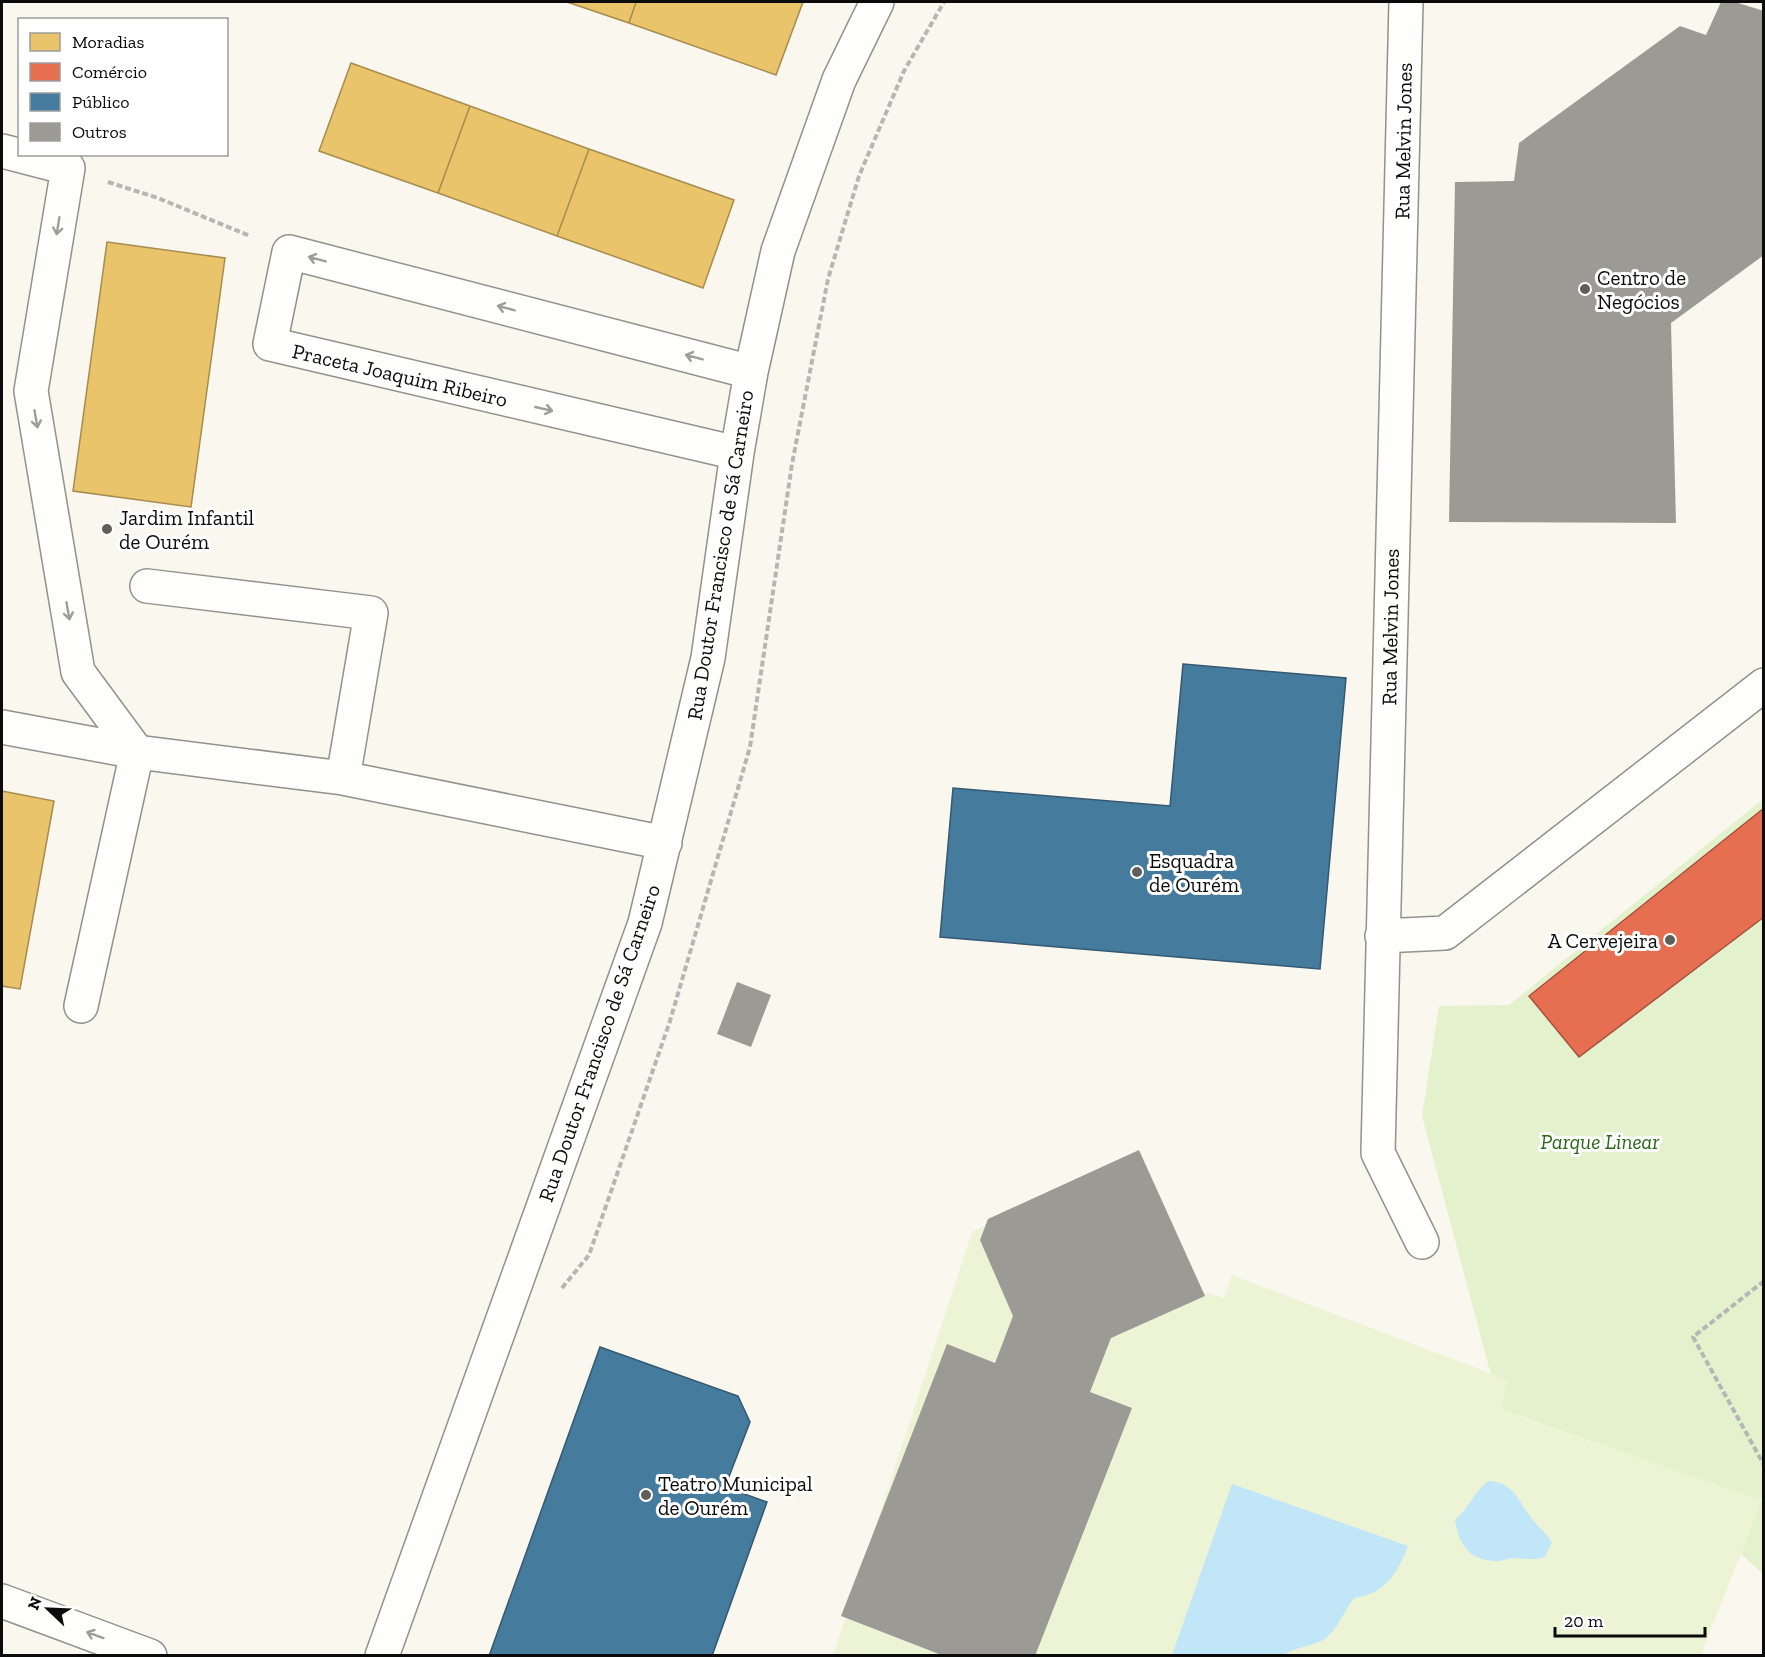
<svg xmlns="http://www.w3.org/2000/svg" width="1765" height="1657" font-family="'Zilla Slab',serif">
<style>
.green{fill:#e3f1cc}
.pitch{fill:#edf4d6}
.water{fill:#c1e6f7}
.homes{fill:#e9c46a;stroke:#a68c4e;stroke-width:1.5}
.shops{fill:#e76f51;stroke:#a5513c;stroke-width:1.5}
.public{fill:#457b9d;stroke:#345971;stroke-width:1.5}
.building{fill:#9c9a94}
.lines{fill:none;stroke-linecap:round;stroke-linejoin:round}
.street-casing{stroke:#93918d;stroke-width:36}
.path{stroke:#b7b6b5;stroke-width:4;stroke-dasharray:6 3;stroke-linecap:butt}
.street{stroke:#fefefc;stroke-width:33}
.oneway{stroke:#9d9d9c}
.poi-dot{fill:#5f5e5a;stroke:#fff;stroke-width:2}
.labels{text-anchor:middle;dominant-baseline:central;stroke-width:6;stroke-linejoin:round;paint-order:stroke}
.street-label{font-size:21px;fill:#0b0b0b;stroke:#fff}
.poi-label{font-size:21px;fill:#0b0b0b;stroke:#fff;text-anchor:start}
.park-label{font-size:21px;font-style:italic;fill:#2a6717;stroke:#fff}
</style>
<rect width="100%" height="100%" fill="#faf7ee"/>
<path class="green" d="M1763,799V1574L1637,1457L1500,1409L1422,1116L1439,1006L1509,1005Z"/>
<path class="pitch" d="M1129,1156L1195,1290L1224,1298L1232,1275L1508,1380L1501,1410L1762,1500L1701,1655L833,1656L972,1232Z"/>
<path class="water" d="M1488,1481C1515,1482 1518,1502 1533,1520C1539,1528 1546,1533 1552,1542L1545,1557C1533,1561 1525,1558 1512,1558C1506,1559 1499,1562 1493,1561C1467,1559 1459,1543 1455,1520C1469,1508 1474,1492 1488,1481Z
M1232,1484L1408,1546C1397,1574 1385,1594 1354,1598C1343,1612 1338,1630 1323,1640C1313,1646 1298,1646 1284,1655H1172Z"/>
<path class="homes" d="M567,2H636L629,23Z
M636,2H803L776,75L629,23Z
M351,63L470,106L438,193L319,151Z
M470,106L589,149L557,236L438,193Z
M589,149L734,200L703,288L557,236Z
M107,242L225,258L191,507L73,491Z
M2,791L54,801L20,989L2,986Z"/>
<path class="shops" d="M1764,808V917L1579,1057L1529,996Z"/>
<path class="public" d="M1183,664L1346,678L1320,969L940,937L953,788L1170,806Z
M600,1347L738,1396L750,1422L725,1487L767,1502L712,1656H489Z"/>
<path class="building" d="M1721,2H1735L1764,11V255L1671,323L1676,523L1449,522L1455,182L1514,181L1519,143L1680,26L1706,35Z
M737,982L771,995L751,1047L717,1034Z
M1139,1150L1205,1296L1111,1338L1090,1392L1132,1408L1035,1656H944L841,1616L947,1344L995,1363L1013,1316L980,1240L988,1219Z"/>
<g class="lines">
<defs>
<path id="street" d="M1406,2L1378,1153L1422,1242
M2,151L68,168L31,391L78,672L137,752
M737,453L270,344L289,252L751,372
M147,586L371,613L343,778
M2,727L137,752L343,778L665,843
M1382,936L1445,933L1764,685
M81,1006L137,752
M2,1601L150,1656
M382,1656L645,923L708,658L737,453L751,372L778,251L839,80L877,2"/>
</defs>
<use href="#street" class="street-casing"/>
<path class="path" d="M108,182L158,198L250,236
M1764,1281L1693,1337L1764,1465
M562,1288L589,1255L670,1021L750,747L792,464L828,279L859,176L904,71L944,2"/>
<use href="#street" class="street"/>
</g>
<defs><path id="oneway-shaft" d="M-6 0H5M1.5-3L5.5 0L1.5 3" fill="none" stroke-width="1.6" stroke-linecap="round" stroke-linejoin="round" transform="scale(1.5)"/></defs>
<g class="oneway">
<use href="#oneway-shaft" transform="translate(58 226) rotate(99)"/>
<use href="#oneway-shaft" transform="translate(317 259) rotate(-165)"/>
<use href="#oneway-shaft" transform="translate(506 308) rotate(-165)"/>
<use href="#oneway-shaft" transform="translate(694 357) rotate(-165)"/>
<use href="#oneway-shaft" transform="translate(544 409) rotate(13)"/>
<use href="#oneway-shaft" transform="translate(36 419) rotate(80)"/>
<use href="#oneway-shaft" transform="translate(68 611) rotate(80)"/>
<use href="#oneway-shaft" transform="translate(95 1635) rotate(-160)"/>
</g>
<g class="poi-dot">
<circle cx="1585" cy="289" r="6"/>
<circle cx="107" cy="529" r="6"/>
<circle cx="1137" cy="872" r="6"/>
<circle cx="1670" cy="940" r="6"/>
<circle cx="646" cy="1495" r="6"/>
</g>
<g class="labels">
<g class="street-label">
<text transform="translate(1403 141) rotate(-89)">Rua Melvin Jones</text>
<text transform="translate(400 375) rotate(13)">Praceta Joaquim Ribeiro</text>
<text transform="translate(720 555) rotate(-81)">Rua Doutor Francisco de Sá Carneiro</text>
<text transform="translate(1390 627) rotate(-89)">Rua Melvin Jones</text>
<text transform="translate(599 1043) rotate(-71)">Rua Doutor Francisco de Sá Carneiro</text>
</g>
<g class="poi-label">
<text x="1597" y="277">Centro de<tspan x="1597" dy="24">Negócios</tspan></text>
<text x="119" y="517">Jardim Infantil<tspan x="119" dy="24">de Ourém</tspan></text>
<text x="1149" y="860">Esquadra<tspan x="1149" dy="24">de Ourém</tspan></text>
<text x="1658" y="940" text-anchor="end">A Cervejeira</text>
<text x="658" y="1483">Teatro Municipal<tspan x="658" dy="24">de Ourém</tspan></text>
</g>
<g class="park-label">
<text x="1600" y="1141">Parque Linear</text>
</g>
</g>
<rect width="1765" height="1657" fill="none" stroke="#0b0b0b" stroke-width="6"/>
<rect x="18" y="18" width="210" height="138" fill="#ffffff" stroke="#9d9d9d" stroke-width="1.5"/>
<rect x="30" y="33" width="30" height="18" fill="#e9c46a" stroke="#9d9d9d" stroke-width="1.5"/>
<text x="72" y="48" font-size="18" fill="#0b0b0b">Moradias</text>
<rect x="30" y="63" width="30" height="18" fill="#e76f51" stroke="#9d9d9d" stroke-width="1.5"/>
<text x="72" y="78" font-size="18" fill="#0b0b0b">Comércio</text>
<rect x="30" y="93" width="30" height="18" fill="#457b9d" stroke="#9d9d9d" stroke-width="1.5"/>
<text x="72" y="108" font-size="18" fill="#0b0b0b">Público</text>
<rect x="30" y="123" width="30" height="18" fill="#9c9a94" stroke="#9d9d9d" stroke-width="1.5"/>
<text x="72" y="138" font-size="18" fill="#0b0b0b">Outros</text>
<g transform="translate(48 1609) rotate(293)" stroke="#ffffff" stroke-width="4.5" paint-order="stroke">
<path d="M0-4.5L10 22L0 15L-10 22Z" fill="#0b0b0b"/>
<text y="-9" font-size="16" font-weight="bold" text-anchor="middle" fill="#0b0b0b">N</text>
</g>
<path d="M1555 1627v9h150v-9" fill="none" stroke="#0b0b0b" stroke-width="3"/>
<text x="1564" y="1627" font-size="18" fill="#0b0b0b" stroke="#ffffff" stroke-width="4.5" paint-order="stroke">20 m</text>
</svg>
